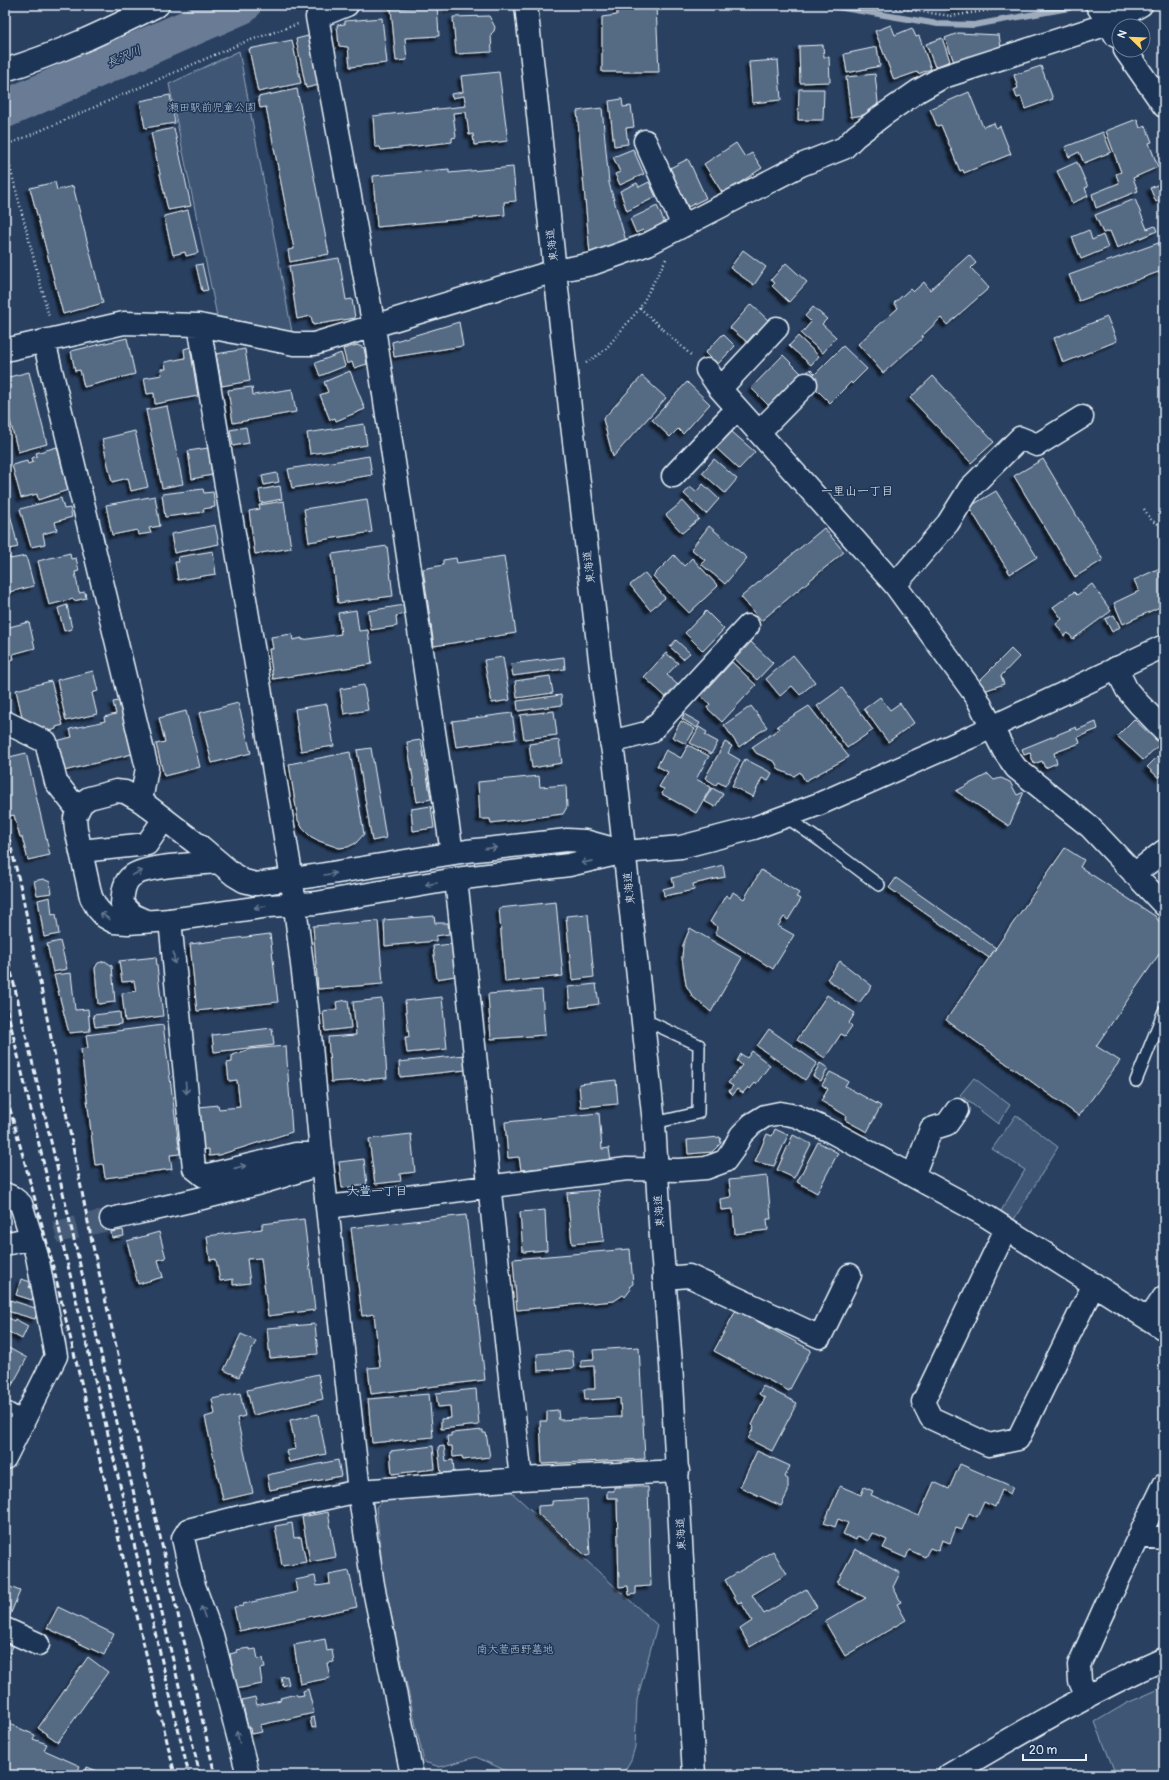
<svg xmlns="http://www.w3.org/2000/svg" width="1169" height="1780" font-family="Pangolin,'Klee One',sans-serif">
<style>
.green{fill:#415774;stroke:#94a4b6}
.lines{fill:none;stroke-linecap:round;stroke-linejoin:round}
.stream{stroke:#9dabbd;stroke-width:6}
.river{stroke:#6b7c95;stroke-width:38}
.building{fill:#556a83;stroke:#e8f1f8;filter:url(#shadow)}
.street-tunnel{stroke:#465b78;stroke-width:22;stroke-dasharray:22 11;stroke-linecap:butt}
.lane-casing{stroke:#e8f1f8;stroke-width:14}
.street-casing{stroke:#e8f1f8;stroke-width:25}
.secondary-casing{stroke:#e8f1f8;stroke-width:25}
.highway-casing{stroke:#e8f1f8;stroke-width:25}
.path{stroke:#e8f1f8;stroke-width:2.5;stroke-dasharray:1 3;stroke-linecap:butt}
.lane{stroke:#1d3557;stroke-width:11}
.street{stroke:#1d3557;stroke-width:22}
.secondary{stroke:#1d3557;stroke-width:22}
.highway{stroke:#1d3557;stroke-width:22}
.rail{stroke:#e8f1f8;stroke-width:3;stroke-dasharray:6 3;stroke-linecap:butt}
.oneway{stroke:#64778f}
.labels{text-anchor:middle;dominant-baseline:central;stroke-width:3;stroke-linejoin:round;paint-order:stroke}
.park-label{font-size:11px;fill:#b6c3d0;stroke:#1d3557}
.street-label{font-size:11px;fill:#e8f1f8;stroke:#1d3557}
.water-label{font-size:12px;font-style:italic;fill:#b6c2d0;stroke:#1d3557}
.neighbourhood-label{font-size:12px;fill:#e8f1f8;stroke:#1d3557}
</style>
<defs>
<filter id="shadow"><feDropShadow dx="-3.5" dy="3.5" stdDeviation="1" flood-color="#0009"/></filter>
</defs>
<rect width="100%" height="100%" fill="#294061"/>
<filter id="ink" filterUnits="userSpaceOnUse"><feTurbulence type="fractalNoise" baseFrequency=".025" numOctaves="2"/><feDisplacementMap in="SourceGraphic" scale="8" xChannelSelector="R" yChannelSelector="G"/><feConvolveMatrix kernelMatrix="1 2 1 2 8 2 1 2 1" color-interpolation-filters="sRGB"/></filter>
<g filter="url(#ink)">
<path class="green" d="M239,51L292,332L217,316L169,84Z
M974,1078L1010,1105L998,1124L960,1095Z
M1016,1115L1058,1147L1013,1221L1001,1211L1025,1170L992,1149Z
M508,1489L657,1625L637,1700L635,1747L631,1760L622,1775H515L476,1757L440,1767L424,1762L384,1583L376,1507L384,1499Z
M1164,1687V1775H1116L1095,1722L1127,1703Z"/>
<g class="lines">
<path class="stream" d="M831,6L938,24L974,25L1069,8L1075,5"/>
<path class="river" d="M5,109L242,5"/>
</g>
<path class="building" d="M388,5H401V8L437,5L439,36L405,38L407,60L396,61L391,9H389Z
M447,5H489L448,9Z
M617,5H656L659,72H602V17L617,15Z
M951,5H985V6L951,9Z
M489,16L495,27L494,31L491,34L492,52L456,54L453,17Z
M382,18L387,63L350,67L348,47L339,46L337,25L345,24V21Z
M891,25L895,35L912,28L916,37L919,36L931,69L918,74L917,72L894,80L875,31Z
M958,33L999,35L1001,47L954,62L945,38Z
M308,36L319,85L306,88L296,39Z
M942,38L950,61L935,67L926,44Z
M292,40L301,83L258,92L249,49Z
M823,45L824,57H829L830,82L800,83L799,46Z
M877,47L880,66L847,73L844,54Z
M778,60L781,100L752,103L749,62Z
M1041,66L1053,99L1025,109L1021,97L1017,98L1014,90L1018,88L1014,75Z
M499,72L508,141L474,145L473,134L469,135L466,112L453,113L456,137L452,138V142L381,150L380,147H375L373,116L466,106L464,96L452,98L451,94L463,92L461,76Z
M875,74L878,102L876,109L868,110L869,114L851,117L846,77Z
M297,89L329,254L290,262L288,250L294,249L266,107L260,108L258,97Z
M799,89H824L823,120H798Z
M969,92L983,127L994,123L996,128L1000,126L1011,154L964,173L963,170L960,171L941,125L937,126L930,109Z
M170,95L175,123L145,128L140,101Z
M622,99L623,107L631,106L634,127L626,128L628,144L614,146L609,101Z
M602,108L609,183L626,241L590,254L577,111Z
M1137,119L1140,128L1146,126L1152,142L1149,143L1158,167L1133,178L1138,191L1096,208L1092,194L1119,183L1116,174L1121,172L1106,131Z
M174,128L191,206L168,210L151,133Z
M1103,132L1111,152L1084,163L1079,152L1069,157L1065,147Z
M736,143L745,157L752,153L762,168L723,194L704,164Z
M633,149L644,174L620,185L615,174L620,172L613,157Z
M688,159L706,198L688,207L670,168Z
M1077,162L1088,187L1085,188L1088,196L1072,203L1057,171Z
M513,167L516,201L504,202L505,215L377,227L373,176L449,169V173Z
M55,182L57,190L73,186L103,303L63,314L30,188Z
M649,182L656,197L627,211L620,191L637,183L639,187Z
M1164,182V198L1156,202L1150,188Z
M1135,199L1147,229L1155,226L1157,231L1117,248L1110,231L1103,233L1095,215Z
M657,206L665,223L645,233L643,230L636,233L630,219Z
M188,210L198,253L186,256L185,252L173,255L164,216Z
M1089,230L1092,240L1103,235L1108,248L1081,259L1072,237Z
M1164,241V270L1079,301L1069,275Z
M743,250L766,267L754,285L730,268Z
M969,255L976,263L971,268L989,288L947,325L941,318L922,336L923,338L883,373L858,344L898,308L894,303L910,289L913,292L924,282L930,290Z
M339,258L346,300L352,299L355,318L313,325L311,316L297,319L289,266Z
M786,263L807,282L789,302L772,286L775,283L771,280Z
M202,264L208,290L202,291L196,265Z
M751,304L769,321L757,335L755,333L747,342L730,328Z
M813,307L827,319L822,324L836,337L823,353L801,334L811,322L805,316Z
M1107,317L1117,341L1063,363L1054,338Z
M459,322L463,346L394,357L392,342Z
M723,334L735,346L717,365L705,353Z
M798,336L819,356L811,365L789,346Z
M127,338L135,374L84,387L80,370L75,371L71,351Z
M357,345L364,348L367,364L354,368L352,362L347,364L343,349Z
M843,346L867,369L852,384L851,382L830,403L816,389L818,386L806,374L810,369L815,374Z
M190,347L198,396L155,404L154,393L147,394L144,378L162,375L161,369H166L165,362L185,358L184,349Z
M245,349L250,381L222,386L216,354Z
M341,353L345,366L320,376L315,363Z
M783,355L802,374L770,407L751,388Z
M350,371L365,409L336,421L335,418L330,420L320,395L328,392L324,382Z
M29,372L47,444L18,452L5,401V378Z
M642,376L666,398L613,457L603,419Z
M933,376L994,442L971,463L910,398Z
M687,382L710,404L683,434L678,429L670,437L652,420Z
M252,387L253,395L292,389L296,412L233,423L228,390Z
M167,406L183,484L162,488L146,410Z
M364,424L367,445L310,454L307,433Z
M246,427L249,443L233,446L230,430Z
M135,431L148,487L131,491L128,478L112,482L102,439Z
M731,431L755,452L739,469L716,448Z
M57,447L68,490L38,500L37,494L21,498L12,465L27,461L28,464L33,462L32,458L37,456L36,453Z
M208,448L212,475L192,479L188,451Z
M369,456L372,475L292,488L288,469Z
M714,459L737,479L725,493L702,473Z
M1043,459L1103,560L1075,577L1014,476Z
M277,473L279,482L264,485L262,476Z
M703,484L719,499L706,514L684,494L690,487L696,492Z
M280,486L282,499L261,503L259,490Z
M203,489L204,493L213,492L215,507L203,509L204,512L165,517L162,494Z
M996,491L1037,557L1010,574L969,507Z
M5,493L18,547L5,550Z
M155,496L160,526L149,528L151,533L138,535L137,530L112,535L106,505Z
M61,498L64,509L70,508L72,517L55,522L57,530L43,534L45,544L31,547L20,509Z
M367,499L372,532L309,542L304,509Z
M284,501L291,548L255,554L249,511L260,509L259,505Z
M683,501L699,519L682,533L666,515Z
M215,525L219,544L174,553L171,534Z
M709,526L747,558L725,584L701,564L705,560L691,549Z
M824,528L844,552L761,621L741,597Z
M387,546L393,596L338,603L332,554Z
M213,551L216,574L178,580L175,562H179L178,557Z
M70,553L71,559L76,558L79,571L75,572L79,593L85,592L86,598L74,601L73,599L49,605L38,561Z
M674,555L684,566L692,558L718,586L689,613L653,576Z
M26,556L34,586L5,593V558L10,557V559Z
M504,556L516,633L434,646L423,569L443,565V560L456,558L457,563Z
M1164,566V605L1123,624L1114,603L1139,591L1134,580Z
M645,573L665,598L650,610L630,585Z
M1092,584L1111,611L1073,639L1068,633L1064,636L1056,624L1062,619L1053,607L1074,592L1077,595Z
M67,605L72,629L64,631L58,608Z
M404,605L405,614L396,616L397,626L371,630L368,611Z
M356,610L359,631L368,630L372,664L273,679L269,649H273L271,637L292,634L293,640L302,638V640L341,634L338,613Z
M706,611L724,629L703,651L685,633Z
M1114,615L1120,627L1112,632L1105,619Z
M29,622L35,648L13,654L14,659L5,661V628Z
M676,640L690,653L683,659L670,647Z
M751,642L773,663L757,680L735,659Z
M1011,649L1019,657L1001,676L1004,684L984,691L979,681Z
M666,653L678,663L667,675L680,687L668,699L644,677Z
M793,655L815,682L800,695L792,686L780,696L766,679Z
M503,657L510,700L492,703L484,660Z
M564,657L565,669L513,676L511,664Z
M732,662L756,685L722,722L707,708L710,704L701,696Z
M93,671L98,691L92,693L97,714L66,721L57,680Z
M550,676L553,693L517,698L515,681Z
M51,681L63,725L56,727V729L47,732L23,721L16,690Z
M364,685L368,710L344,714L340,689Z
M842,688L873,730L847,748L817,706Z
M561,695L562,705L518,711L517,701Z
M880,697L890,710L900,703L914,723L888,742L864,709Z
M119,701L132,754L64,771L56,741L72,737L70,729L105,721L104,717L116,714L113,702Z
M238,703L251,753L212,763L199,713Z
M327,704L334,746L301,751L295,709Z
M751,706L767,727L739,747L724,725Z
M809,706L849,757L805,781L800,772L794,776L779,770L775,762L756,753L752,747L779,729L777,726Z
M186,711L200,767L164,776L156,744L165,742L159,718Z
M554,711L557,735L524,739L520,715Z
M512,713L516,739L456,747L452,721Z
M684,714L700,723L697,728L682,719Z
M1134,719L1160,744L1143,760L1117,736Z
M681,721L695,729L686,744L672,737Z
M1096,722L1098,729L1078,737L1080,743L1054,753L1057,763L1045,768L1042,761L1034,764L1030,753L1024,755L1022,749L1076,727L1077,730Z
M699,727L707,732L705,735L718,742L711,754L690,743Z
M421,740L431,799L417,802L407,742Z
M559,740L562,763L532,768L529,744Z
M725,742L732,746L728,753L740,760L725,786L718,782L716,785L705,778Z
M688,745L709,756L696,779L711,787L696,813L662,794L664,789L659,787L668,772L657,766L666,750L681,758Z
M371,748L386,838L372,841L357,750Z
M1164,750V773L1159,778L1147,767Z
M350,752L364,834L356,843L348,847L339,848L319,841L310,836L303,829L298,820L289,764Z
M26,753L50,855L28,860L22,837H20L14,815L5,817V758Z
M745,759L772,773L768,781L762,778L753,797L732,786Z
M988,774L994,780L1001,778L1010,782L1017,795L1024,792L1009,826L956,791Z
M539,776L540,787L566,785L567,807L563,814L491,823L490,819H480L478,782Z
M712,788L723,794L715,807L704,801Z
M431,806L434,828L413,831L411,809Z
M1065,848L1084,860L1080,867L1155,916L1164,928V947L1096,1046L1120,1061L1079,1116L946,1020Z
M723,865L725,877L693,884L694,890L664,896L663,889L674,886L672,878Z
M761,870L799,893L796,897L801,899L788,920L784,917L778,926L794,935L773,969L715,933L718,927L710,922L726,895L730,898L733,892L744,899Z
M896,878L996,948L989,958L889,888Z
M43,879L50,882L52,893L37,895L34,881Z
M50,897L52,915L56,914L59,934L44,937L38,900Z
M556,902L563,976L505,982L499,908Z
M588,914L594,977L572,980L566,916Z
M434,916L435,923H448L449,934L436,936V941L385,946L384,920Z
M378,921L383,984L318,989L313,926Z
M690,928L742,958L711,1012L693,997L686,985L682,958L683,945Z
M270,934L278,1002L197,1011L190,944Z
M60,941L67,969L53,972L47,944Z
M452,944L455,976L437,979L433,946Z
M156,957L163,1016L125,1021L122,993L136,991L134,981L122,982L119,961Z
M105,961L112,966L115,1002L98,1004L95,968L98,963Z
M840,961L872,986L859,1003L827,979Z
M71,973L75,1010L88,1009L90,1031L69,1033L54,975Z
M596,984L599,1004L570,1008L568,987Z
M542,990L545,1035L491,1039L488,994Z
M827,995L855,1013L849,1023L852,1026L845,1036L841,1034L825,1058L797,1040Z
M442,997L447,1049L407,1053L405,1037H409L405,1001Z
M382,999L387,1078L331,1082L328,1037L356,1035L353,1002Z
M348,1000L351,1028L325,1031L323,1011L337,1009L336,1002Z
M120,1012L121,1024L95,1027L93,1015Z
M163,1025L180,1154L170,1155L172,1169L105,1178L103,1164L95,1165L81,1049L88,1048L86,1035Z
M272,1028L274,1045L214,1052L212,1035Z
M769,1029L817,1063L805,1080L757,1046Z
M286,1046L292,1132L219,1155L209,1156V1149L203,1150L199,1107L218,1105L219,1109L240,1107L237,1080L229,1081L227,1063L232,1062V1055L250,1049Z
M752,1051L770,1065L756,1084L755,1083L750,1089L748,1087L743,1093L737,1089L733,1095L729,1091L733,1086L728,1083L742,1065L737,1061L741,1054L747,1058Z
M464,1055L466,1070L400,1077L399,1062Z
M820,1063L828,1068L821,1081L813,1076Z
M830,1072L848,1081L845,1086L881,1106L867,1132L845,1120L847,1116L821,1101L828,1089L822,1085Z
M616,1080L618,1104L581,1107L579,1084Z
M599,1113L602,1149L609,1148L611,1162L521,1170L519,1157L508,1158L505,1122Z
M775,1129L788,1135L774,1166L755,1162L767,1134L772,1136Z
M411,1134L415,1172L400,1174L401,1181L375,1184L369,1139Z
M793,1135L811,1144L794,1178L777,1170Z
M720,1137L721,1143L712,1152L688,1154L687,1140Z
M818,1142L838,1153L817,1193L797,1182Z
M364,1159L367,1185L342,1188L339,1162Z
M767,1176L771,1219H767L768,1230L735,1234L733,1209L721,1210L720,1199L731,1197L729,1180Z
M598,1190L604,1241L572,1244L567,1193Z
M545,1210L547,1250L523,1252L520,1212Z
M466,1215L485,1380L371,1394L368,1368L380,1367L374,1314L362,1316L351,1228Z
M304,1219L315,1310L268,1316L261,1258L247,1259L250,1283L233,1285V1279L220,1281L216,1259L210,1260L207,1236L262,1229V1224Z
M123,1230L124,1236L112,1238L111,1232Z
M159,1232L166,1258L158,1260L163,1277L138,1284L127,1241Z
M630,1249L633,1284L629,1287L631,1289L625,1297L623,1295L614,1301L517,1310L513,1259Z
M21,1279L31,1282L29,1288H32L31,1292L34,1293L32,1300L16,1295Z
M10,1300L38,1309L35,1319L7,1311Z
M736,1310L811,1350L789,1391L714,1351Z
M5,1316L14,1321L15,1319L28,1326L22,1339L7,1331L5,1334Z
M315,1324L318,1354L270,1358L267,1328Z
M241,1334L256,1341L239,1377L224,1370Z
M5,1346L27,1358L5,1398Z
M639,1347L645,1459L542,1464L540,1421H547V1411L558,1410L559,1420L621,1417L620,1398L585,1400L584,1389H595L594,1366L581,1367V1360L594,1359L593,1350Z
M572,1351L574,1368L538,1371L537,1354Z
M318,1374L323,1399L253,1415L247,1390Z
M763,1386L797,1403L772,1451L748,1439L754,1427L752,1425L765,1398L759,1394Z
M476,1389L479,1425L441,1429V1419L451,1418L450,1406L438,1407L436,1393Z
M240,1393L245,1416L237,1418L253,1493L223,1500L205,1417L215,1414L212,1399Z
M429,1394L433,1437L372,1443L368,1399Z
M318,1414L326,1454L289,1462L286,1451L296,1449L290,1420Z
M483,1430V1433H486L490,1457L463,1460L462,1456L453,1457L452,1446H448L447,1436H451V1433Z
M433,1446L435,1469L392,1474L390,1451Z
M444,1446L446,1461L453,1460L454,1472L441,1473L438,1447Z
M757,1451L790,1466L785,1477L788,1479V1492L781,1506L740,1487Z
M338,1460L341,1476L270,1490L267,1475Z
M960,1464L1013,1487L1010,1494L1002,1490L995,1507L984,1502L977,1517L969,1513L962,1530L956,1528L950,1543L942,1540L938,1551L930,1548L925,1557L909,1550L906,1558L883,1548L887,1540L872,1533L868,1541L858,1536L856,1540L843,1534L848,1523L838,1519L835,1527L824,1523L840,1486L861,1495L864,1487L873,1491L871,1495L919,1516L934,1482L949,1489Z
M614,1487H648L651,1586L636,1587V1594L629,1595L628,1586L619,1587L617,1498H607V1491H614Z
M587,1499L590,1555L586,1556L538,1514V1506L552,1505V1501Z
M328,1512L336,1557L310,1562L302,1517Z
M292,1523L294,1538L301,1537L306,1562L282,1566L275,1526Z
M855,1549L900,1573L893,1587L901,1602L897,1604L906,1620L845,1656L825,1622L866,1598L837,1583Z
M773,1551L787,1574L752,1595L764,1614L806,1589L817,1607L750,1647L740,1629L752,1621L741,1602L738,1603L725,1580Z
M349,1571L357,1607L239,1631L234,1607L243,1606V1604L297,1592L295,1580L315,1576L317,1586L330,1584L329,1575Z
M5,1585L20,1591L8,1620L5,1619Z
M58,1607L114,1634L104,1655L47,1628Z
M325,1639L327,1651L332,1650L334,1662L327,1663L330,1678L300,1684L294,1645Z
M5,1643L13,1646L5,1665Z
M250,1648V1650L256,1649L258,1659L263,1658L265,1668L260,1669L262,1684L236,1689L230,1654L237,1652L236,1650Z
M88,1657L108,1672L58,1742L38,1728Z
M287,1676L289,1684L283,1686L281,1677Z
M308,1689L314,1713L260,1725L262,1732L251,1734L250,1728H248L242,1700L255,1697L257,1705L281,1700L280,1698L296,1694L297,1696L304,1695L303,1691Z
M314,1717L316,1727L312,1728L310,1718Z
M7,1723L35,1735L33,1739L47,1744L44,1750L80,1766L76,1775H19L5,1769V1728Z
M87,1767L97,1771L96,1775L85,1773Z"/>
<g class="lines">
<path class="street-tunnel" d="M23,1240L111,1219"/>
<defs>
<path id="lane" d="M786,817L822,842L879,885
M643,1019L699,1045L698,1113L654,1123
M1136,1081L1164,1011"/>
<path id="street" d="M347,5L317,17L374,327L452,853
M1097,5L1116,36
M1125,50L1164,106
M645,141L683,226
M199,325L292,879
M44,341L147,768L141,801
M5,350L124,323L199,325L294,344H314L555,271L592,264L648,244L801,165L844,148L856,136L882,116L918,91L943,77L1108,24L1141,5
M707,370L720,389L895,585L976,696L1004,751L1016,768L1090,827L1164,905
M720,389L777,328
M759,432L806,384
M673,476L737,409
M895,585L948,523L970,488L1020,438L1037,445L1082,417
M1116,668L1127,690L1138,703L1164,730
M5,722L46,742L56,782L78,810
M611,742L650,732L748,626
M81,851L147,844L164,819
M1134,874L1164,851
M456,879L521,1479
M170,920L194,1168L204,1176L296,1154H308L322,1163
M146,921L133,915L122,904C123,894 123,882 132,876C146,865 199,864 218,862
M913,1176L931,1129L947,1124L957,1110
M5,1194L12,1197L21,1204L37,1256L56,1356L5,1458
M328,1207L627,1169L679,1170L706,1168L725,1161L733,1150L741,1135L752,1124L765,1116L780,1113L796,1116L830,1131L983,1214L1164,1329
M111,1219C182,1203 254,1188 322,1163
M1006,1229L923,1402L931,1418L989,1445L1018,1439L1094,1284
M5,1244L23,1240
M664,1278L689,1276L820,1337L850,1275
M1149,1319L1164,1297
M5,1413L23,1423
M1139,1536L1164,1538
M5,1629L38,1644
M1087,1697L1080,1681L1079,1665L1106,1605L1164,1485
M248,1775L212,1635L193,1583L183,1538L188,1530L244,1516L359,1491L521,1479L678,1471
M949,1775C1019,1734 1089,1692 1164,1659"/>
<path id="secondary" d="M5,70C58,54 108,30 158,5
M625,852L585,841L567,840L467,851L313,876L256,884L244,881L234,875L201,847L141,801L125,792L116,791L89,798L82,803L78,810L75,818L76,829L91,897L97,908L105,917L114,922L128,923L170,920L269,906L316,903L456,879L569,865L625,852L681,847L754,828L819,804L973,736L1164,646
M293,890L308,1014L322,1163L359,1491L373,1585L412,1775"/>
<path id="highway" d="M526,5L570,408L604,693L615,766L654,1123L660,1224L671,1364L694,1775"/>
</defs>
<use href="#lane" class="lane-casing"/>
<use href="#street" class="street-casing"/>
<use href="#secondary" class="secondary-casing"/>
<use href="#highway" class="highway-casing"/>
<path class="path" d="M876,5L951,16L1024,5
M5,146L242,43L298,24
M5,148L49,317
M640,308L692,356
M586,363L604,351L640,308L666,259
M1144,509L1152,521L1162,526L1164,529"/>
<use href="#lane" class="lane"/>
<use href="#street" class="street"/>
<use href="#secondary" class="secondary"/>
<use href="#highway" class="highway"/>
<path class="rail" d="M5,822L22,893L92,1242L215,1775
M5,946L200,1775
M5,1001L189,1775
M5,1091L50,1254L92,1427L175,1775"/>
</g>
<defs><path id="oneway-shaft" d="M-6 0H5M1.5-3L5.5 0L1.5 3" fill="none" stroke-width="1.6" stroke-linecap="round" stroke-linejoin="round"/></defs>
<g class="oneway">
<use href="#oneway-shaft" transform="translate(491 848) rotate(-6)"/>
<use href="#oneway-shaft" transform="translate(587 862) rotate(169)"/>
<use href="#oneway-shaft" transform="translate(137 873) rotate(-24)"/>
<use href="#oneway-shaft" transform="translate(330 874) rotate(-9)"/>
<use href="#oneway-shaft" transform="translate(431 884) rotate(169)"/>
<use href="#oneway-shaft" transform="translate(260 907) rotate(172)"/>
<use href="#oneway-shaft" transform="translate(105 916) rotate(-143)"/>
<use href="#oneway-shaft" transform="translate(174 958) rotate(85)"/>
<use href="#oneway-shaft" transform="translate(186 1088) rotate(85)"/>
<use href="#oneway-shaft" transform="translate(240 1167) rotate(-13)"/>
<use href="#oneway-shaft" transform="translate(203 1612) rotate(-110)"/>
<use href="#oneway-shaft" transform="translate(238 1737) rotate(-104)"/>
</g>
</g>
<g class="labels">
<g class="park-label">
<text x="212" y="107">瀬田駅前児童公園</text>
<text x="515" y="1649">南大萱西野墓地</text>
</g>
<g class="street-label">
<text transform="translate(552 245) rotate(-97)">東海道</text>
<text transform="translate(589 567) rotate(-97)">東海道</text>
<text transform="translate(629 888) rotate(-96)">東海道</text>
<text transform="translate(659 1211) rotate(-94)">東海道</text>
<text transform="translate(681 1534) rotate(-93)">東海道</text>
</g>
<g class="water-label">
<text transform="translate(124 57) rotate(-24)">長沢川</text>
</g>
<g class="neighbourhood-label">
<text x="857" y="491">一里山一丁目</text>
<text x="377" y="1191">大萱一丁目</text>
</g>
</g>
<rect width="1169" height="1780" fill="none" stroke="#1d3557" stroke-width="20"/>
<rect x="10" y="10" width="1149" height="1760" fill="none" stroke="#e8f1f8" stroke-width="1.5" filter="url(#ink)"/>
<g transform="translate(1131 38) rotate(293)"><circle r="19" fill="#1d3557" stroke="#6e8097"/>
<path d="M0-3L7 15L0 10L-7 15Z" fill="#ffd166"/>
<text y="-6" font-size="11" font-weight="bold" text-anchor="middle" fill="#e8f1f8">N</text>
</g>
<path d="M1023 1754v6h63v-6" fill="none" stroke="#e8f1f8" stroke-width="2"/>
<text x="1029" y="1754" font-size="12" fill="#e8f1f8" stroke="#1d3557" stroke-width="3" paint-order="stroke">20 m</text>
</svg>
